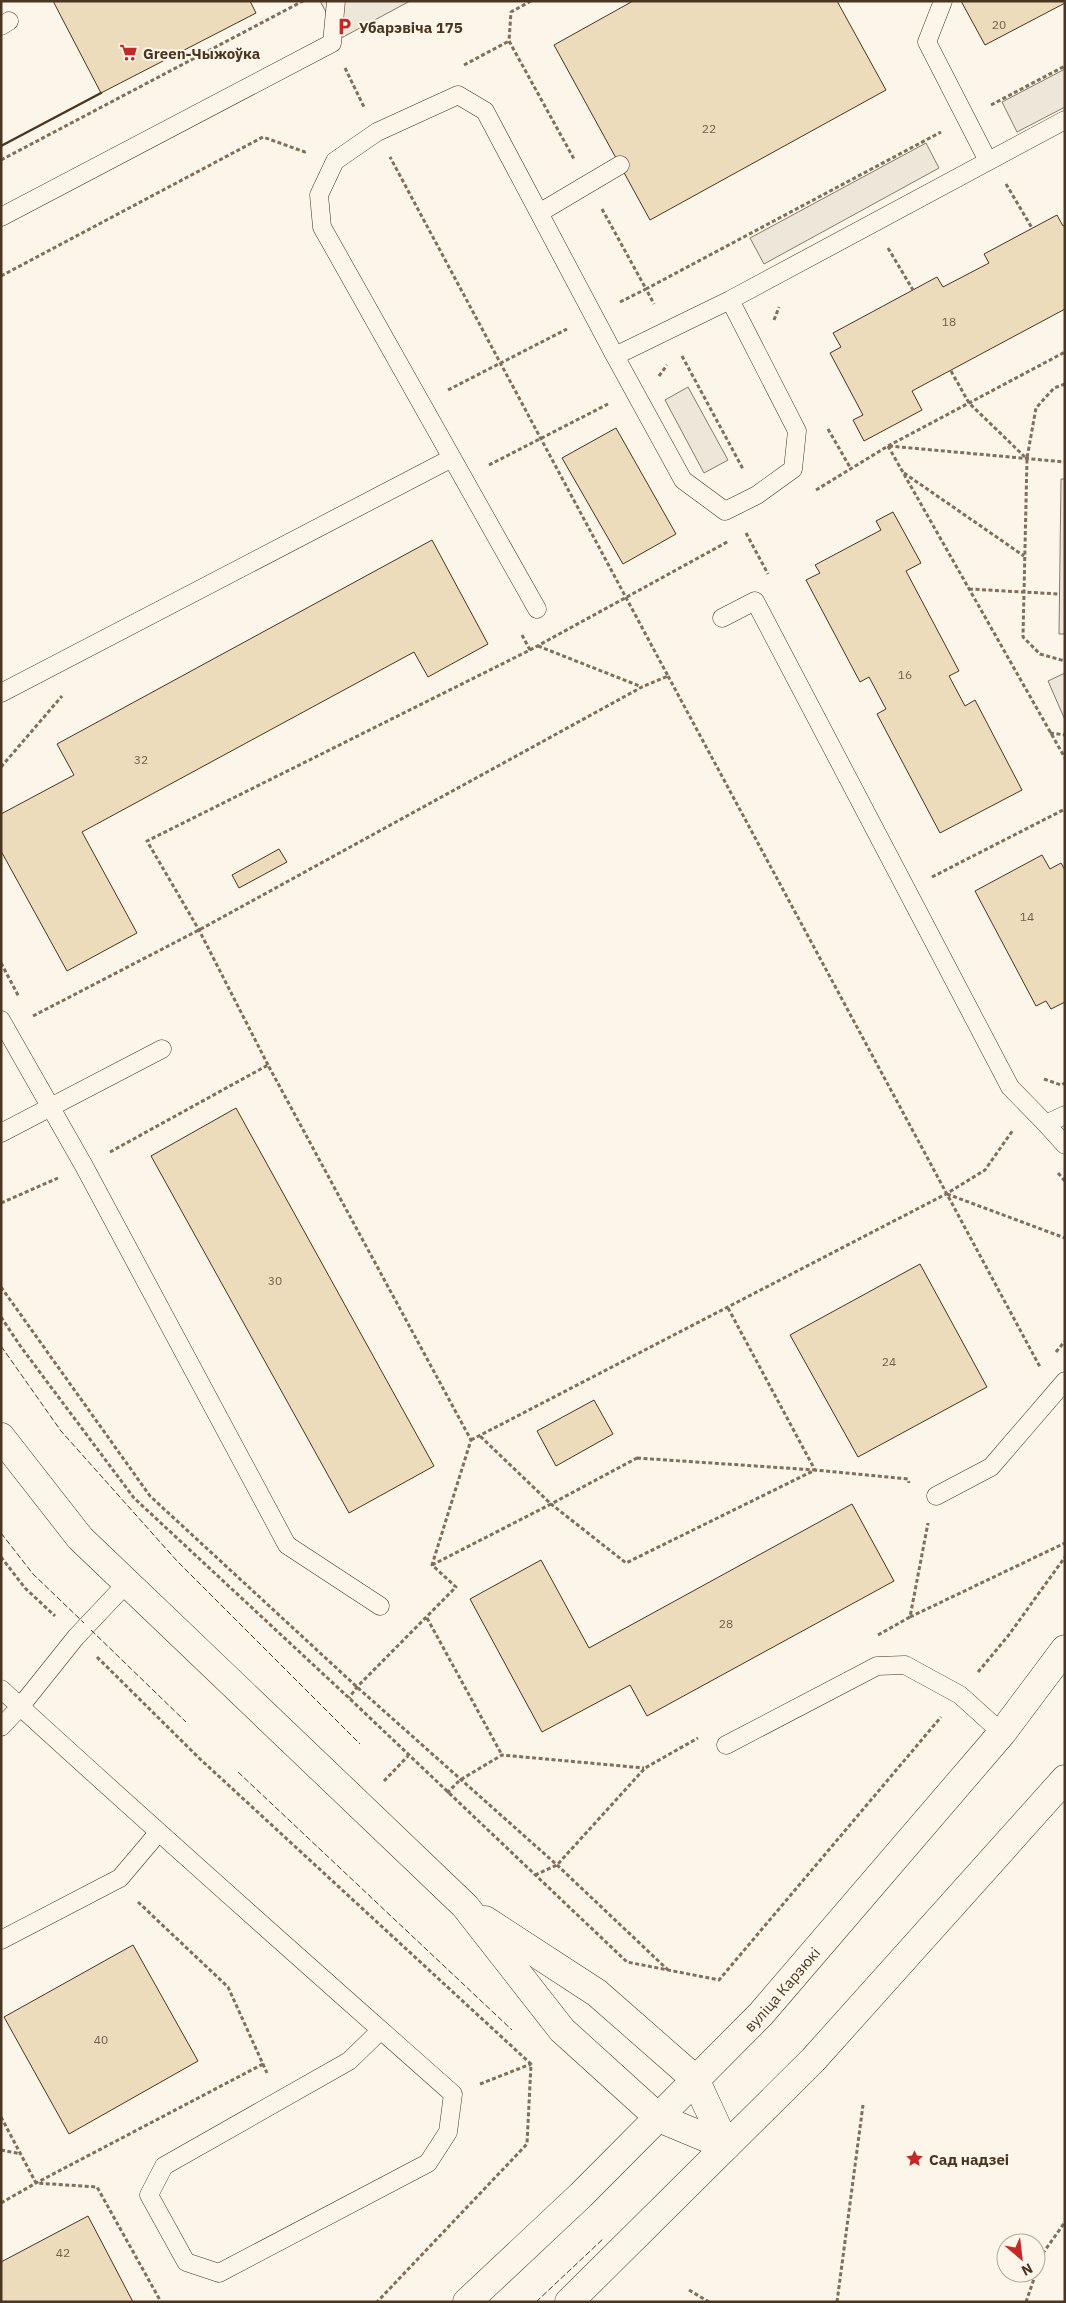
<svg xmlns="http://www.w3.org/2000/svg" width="1066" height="2303" font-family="'IBM Plex Sans',sans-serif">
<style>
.green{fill:#ede6d9;stroke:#887966}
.parking{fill:#ede7d9;stroke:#887966}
.building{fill:#ecdcbc;stroke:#4a3520}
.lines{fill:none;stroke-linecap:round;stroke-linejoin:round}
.lane-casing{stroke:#4a3520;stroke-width:19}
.secondary-casing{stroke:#4a3520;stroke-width:29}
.path{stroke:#7f6f5c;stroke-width:3;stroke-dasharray:4 2.5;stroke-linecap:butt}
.lane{stroke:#fbf6e9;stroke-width:18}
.secondary{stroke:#fbf6e9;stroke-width:28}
.fence{stroke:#4a3520;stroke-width:1;stroke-dasharray:6 2.5;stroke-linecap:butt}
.wall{stroke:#4a3520;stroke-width:2.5}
.labels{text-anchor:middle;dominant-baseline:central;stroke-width:4;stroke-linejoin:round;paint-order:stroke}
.number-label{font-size:12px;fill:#725f47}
.poi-label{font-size:15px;font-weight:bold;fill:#4a3520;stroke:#fbf6e9;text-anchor:start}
.street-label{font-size:15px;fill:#4a3520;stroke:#fbf6e9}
</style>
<rect width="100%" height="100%" fill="#fbf6e9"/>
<path class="green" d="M1061,479H1065V634H1059Z
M1065,673V720L1048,681Z"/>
<path class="parking" d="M320,1H410L332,43L326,12Z
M1065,69V107L1017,132L1002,102Z
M926,143L939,168L764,264L750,238Z
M688,387L728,460L704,473L665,400Z"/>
<path class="building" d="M53,1H250L256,13L101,93Z
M633,1H837L886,90L650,220L554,45Z
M961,1H1065V3L985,45Z
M1057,215L1063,226L1065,225V309L912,391L922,410L864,441L853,420L863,415L830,353L841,347L833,333L937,277L943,287L989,263L984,254Z
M616,428L676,534L623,564L562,458Z
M893,512L921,563L906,571L959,671L949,676L965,706L975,700L1022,790L940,833L877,714L886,709L869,677L860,682L806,580L820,573L815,565L881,530L876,521Z
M432,540L488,644L428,677L414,652L82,832L137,933L67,971L1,851V814L74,775L57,744Z
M279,849L287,862L239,888L232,875Z
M1042,855L1050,869L1061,863L1065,870V1002L1051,1009L1046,1001L1036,1006L975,891Z
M236,1108L434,1466L349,1513L151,1156Z
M920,1264L987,1387L858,1457L790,1335Z
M594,1400L613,1434L556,1466L537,1431Z
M852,1504L894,1581L647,1716L630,1685L542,1732L470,1599L541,1560L589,1648Z
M133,1945L198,2061L69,2134L4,2017Z
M88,2216L133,2302H1V2262Z"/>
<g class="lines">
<defs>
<path id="lane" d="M943,1L927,42L988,161
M1,26L9,21
M539,213L620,165
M1,217L332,43L336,1
M730,300L797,431L793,469L757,495L725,511L683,480L615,356L730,300L1065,120
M452,458L322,227L319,195L335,161L377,132L458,95L485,111L615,356
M722,618L755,601L1010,1087L1046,1124
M1,693L452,458L537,609
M1,1020L84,1166L287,1545L380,1606
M1065,1115L1046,1124L1065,1145
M1,1133L162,1049
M936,1496L991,1467L1065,1381
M1,1689C150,1826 302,1960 453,2094L448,2132L428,2163L219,2273L186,2262L149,2195L164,2166L349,2061L381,2030
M1,1727L20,1707L76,1637L127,1583
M726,1745L877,1666L905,1665L960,1695L1002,1733
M1,1940L120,1878L158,1833"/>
<g id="secondary">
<path d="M1,1437L80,1538L465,1906L562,2030L659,2118L726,2146"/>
<path d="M485,1920L597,1993L695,2079L726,2146"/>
<path id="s1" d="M467,2302L581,2195L761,2014L1002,1733L1065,1649"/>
<path d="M569,2302L813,2060L1065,1779"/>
</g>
</defs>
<use href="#lane" class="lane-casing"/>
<use href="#secondary" class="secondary-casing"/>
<path class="path" d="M531,1L511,12L509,41L574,159
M464,65L509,41
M345,68L364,107
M991,105L1065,66
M1,160L303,1
M1006,184L1032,228
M602,209L646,289L941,132
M888,248L913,290
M1,276L263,137L305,152L307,151
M620,302L646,289L654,304
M774,320L779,307
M682,356L743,469
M951,371L969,403L1026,458
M659,376L667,365
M1065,384L1054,388L1036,408L1027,458L1023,637L1040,654L1065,661
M448,390L567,329
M828,429L851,469
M888,446L1065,758
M889,446L1065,462
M489,465L608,404
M904,473L1024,556
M816,490L888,446L1065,352
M746,533L768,574
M969,589L1059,594
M522,635L530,650
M538,646L642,687
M668,676L1040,1367
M1050,733L1065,735
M1,767L62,696
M932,877L1065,809
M1,963L19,997
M33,1016L199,930L642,687L668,676L390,157
M268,1065L199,930L147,841L530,650L729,541
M1044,1079L1061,1085L1065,1083
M110,1152L268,1065L471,1440L432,1565L456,1587L357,1687L349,1698
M1058,1173L1065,1181
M947,1194L1065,1238
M1,1203L58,1178
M1,1287L150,1496L357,1687L557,1865L668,1970
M728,1308L815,1470L908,1479L909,1483
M1,1317L21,1347L134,1498L349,1698L627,1962L719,1980L941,1717
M1056,1352L1065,1341
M471,1440L946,1194L985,1170L1013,1130
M637,1458L815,1470L626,1563L551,1504Z
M1,1557L25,1588L55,1616
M432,1565L551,1504L480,1436
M910,1617L1065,1543
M427,1618L502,1755
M878,1635L910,1617L928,1523
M97,1657L199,1758L531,2064L527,2144L377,2302
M978,1672L1008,1636L1065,1557
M384,1781L408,1756
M447,1793L460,1780L502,1755L644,1768
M535,1875L557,1865L645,1768L698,1738
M138,1902L228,1987L267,2073
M480,2084L531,2064
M1,2117L36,2183L97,2187L161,2302
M1,2150L21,2154
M1,2203L36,2183L263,2064
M1036,2272L1041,2256L1065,2222
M689,2290L709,2302
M837,2302L863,2105
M1026,2302L1036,2273"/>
<use href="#lane" class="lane"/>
<use href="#secondary" class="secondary"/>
<path class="fence" d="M1,1346L61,1431L177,1561L360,1744
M1,1533L33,1574L84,1623
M91,1630L186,1722
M238,1772L512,2030
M536,2302L604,2238"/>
<path class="wall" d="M1,146L101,93"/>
</g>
<defs>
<symbol id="parking-bare" viewBox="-9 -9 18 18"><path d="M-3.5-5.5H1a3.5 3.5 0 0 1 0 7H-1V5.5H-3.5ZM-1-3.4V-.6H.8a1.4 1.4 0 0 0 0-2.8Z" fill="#c62828" stroke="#fbf6e9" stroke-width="2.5" paint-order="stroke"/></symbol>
<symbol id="supermarket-bare" viewBox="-9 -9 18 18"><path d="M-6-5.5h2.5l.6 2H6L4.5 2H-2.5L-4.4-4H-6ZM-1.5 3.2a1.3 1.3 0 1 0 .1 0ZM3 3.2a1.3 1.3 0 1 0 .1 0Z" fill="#c62828" stroke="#fbf6e9" stroke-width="2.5" paint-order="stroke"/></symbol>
<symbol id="sight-bare" viewBox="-9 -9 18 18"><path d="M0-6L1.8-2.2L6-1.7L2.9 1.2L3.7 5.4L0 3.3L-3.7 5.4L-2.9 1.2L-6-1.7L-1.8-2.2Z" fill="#c62828" stroke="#fbf6e9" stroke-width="2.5" paint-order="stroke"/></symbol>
</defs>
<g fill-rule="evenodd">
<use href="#parking-bare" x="332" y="14" width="25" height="25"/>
<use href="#supermarket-bare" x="116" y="40" width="25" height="25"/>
<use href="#sight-bare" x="902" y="2146" width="25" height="25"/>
</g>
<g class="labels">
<g class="number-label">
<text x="999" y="24">20</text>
<text x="709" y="128">22</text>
<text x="949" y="321">18</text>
<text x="905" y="674">16</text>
<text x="141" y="759">32</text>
<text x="1027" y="916">14</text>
<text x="275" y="1280">30</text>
<text x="889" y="1361">24</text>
<text x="726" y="1623">28</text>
<text x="101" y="2039">40</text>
<text x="63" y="2252">42</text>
</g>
<g class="poi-label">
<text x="359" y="27">Убарэвіча 175</text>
<text x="143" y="53">Green-Чыжоўка</text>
<text x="929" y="2159">Сад надзеі</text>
</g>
<g class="street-label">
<text stroke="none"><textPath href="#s1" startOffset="444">вуліца Карзюкі</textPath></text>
</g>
</g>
<rect width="1066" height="2303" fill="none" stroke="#4a3520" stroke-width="5"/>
<g transform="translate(1021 2258) rotate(152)"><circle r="24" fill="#fbf6e9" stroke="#b4a999"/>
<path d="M0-4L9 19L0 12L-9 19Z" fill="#c62828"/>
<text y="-8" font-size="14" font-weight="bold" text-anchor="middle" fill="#4a3520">N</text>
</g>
</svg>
